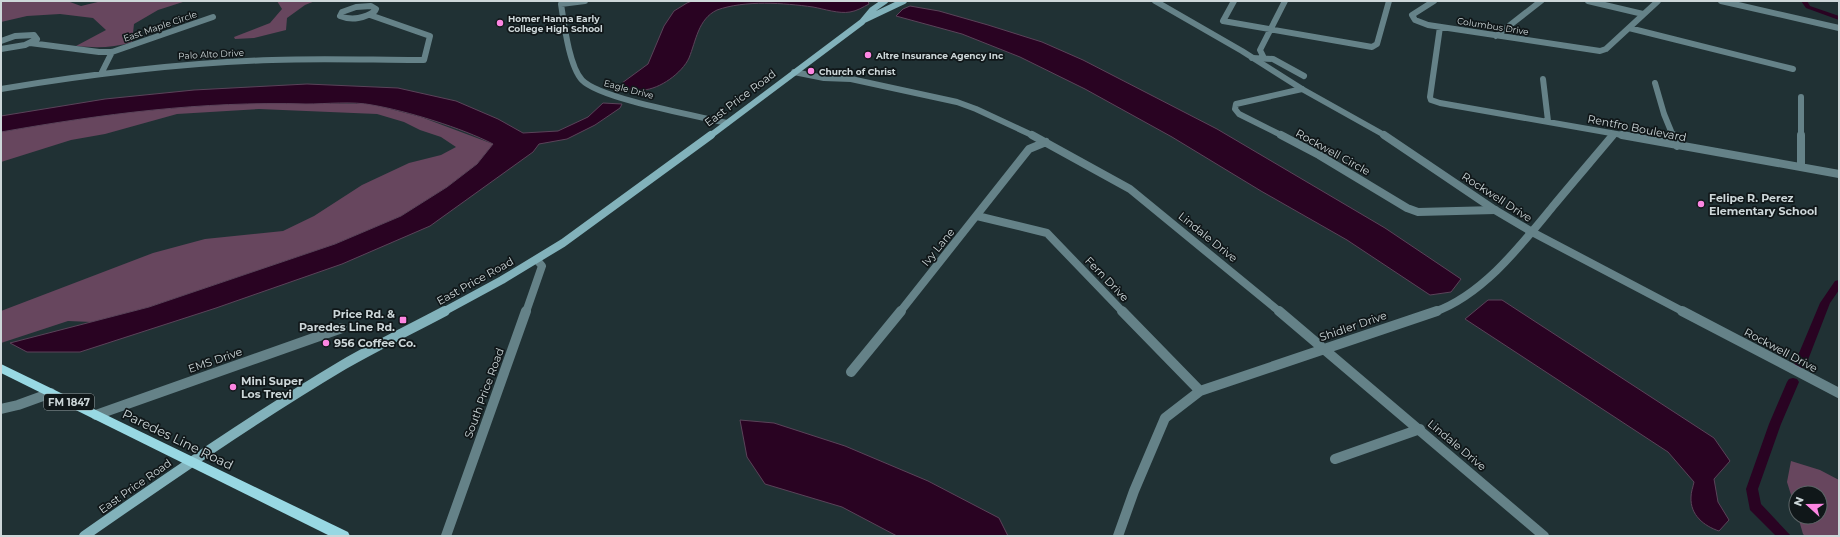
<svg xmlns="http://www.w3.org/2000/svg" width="1840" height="537" font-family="Montserrat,sans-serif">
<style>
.green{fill:#67465e}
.water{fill:#290322;stroke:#5a4359}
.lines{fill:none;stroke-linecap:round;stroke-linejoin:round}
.canal{fill:#290322;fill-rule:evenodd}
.minor-far2{stroke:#658288;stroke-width:6}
.minor-far1{stroke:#658288;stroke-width:8}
.minor{stroke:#658288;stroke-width:10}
.tertiary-far2{stroke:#658288;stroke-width:6}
.tertiary-far1{stroke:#658288;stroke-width:8}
.tertiary{stroke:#658288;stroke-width:10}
.secondary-far2{stroke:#82b2bb;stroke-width:6}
.secondary-far1{stroke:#82b2bb;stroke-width:8}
.secondary{stroke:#82b2bb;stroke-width:10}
.primary{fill:#98d8e3;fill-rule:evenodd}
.poi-dot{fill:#fd86e2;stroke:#101719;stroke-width:1.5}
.labels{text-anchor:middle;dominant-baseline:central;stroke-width:3.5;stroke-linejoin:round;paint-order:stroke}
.far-poi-label{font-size:9px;font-weight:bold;fill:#cdd7d9;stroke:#101719;text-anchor:start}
.far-street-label{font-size:9px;fill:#cdd7d9;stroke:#101719}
.shield{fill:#101719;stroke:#949d9f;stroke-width:1}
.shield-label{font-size:10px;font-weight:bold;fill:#cdd7d9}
.street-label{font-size:11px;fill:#cdd7d9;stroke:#101719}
.poi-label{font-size:11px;font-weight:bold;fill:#cdd7d9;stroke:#101719;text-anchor:start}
.near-street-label{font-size:13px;fill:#cdd7d9;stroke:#101719}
</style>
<rect width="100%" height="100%" fill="#203134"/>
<path class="green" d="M1,1H70V2L81,6L102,1H186L158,10L134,24L132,42C113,48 96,48 76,46L106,30L93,18L60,14L27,16L1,22Z
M277,1H315L305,5L287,18L286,30L254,38L235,39L234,37L270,23L282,9Z
M255,102L371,104L421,117L493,144L477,164L447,187L401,216L335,244L149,307L92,322L68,321L1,343V311L153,253L205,239L283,231L314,216L362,185L409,163L441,155L456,147L441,137L420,130L404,122L377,114L259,109L177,114L105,134L71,140L1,162V132L64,121L153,109Z
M1791,461L1820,470L1839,480V536H1805L1803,534L1798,517H1820V493H1796V511L1787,482Z"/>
<path class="water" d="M692,1H868L869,4C863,7 857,11 850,12C839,14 824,9 813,7C784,3 745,0 717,10C698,19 696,41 689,58C682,73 660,89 643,90C638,90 633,89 628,89L622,83L648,64L664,26L674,11L687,3Z
M910,6L939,11L988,25L1042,42L1083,60L1217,129L1385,228L1461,279L1451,292L1430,295L1347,240L1261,191L1172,137L1085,89L1020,57L962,34L896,16L903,9Z
M307,84L398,88L456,101L498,119L523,133L558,131L588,117L603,103L622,104L620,108L595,125L567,139L539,144L533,152L430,226L342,264L216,308L80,352H27L10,343L149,307L335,244L401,216L447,187L477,164L493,144C462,128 407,111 372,105C353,101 326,104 306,104C201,101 103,114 1,132V116L105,99L194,90Z
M1488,300H1502L1714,438L1730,461L1714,479L1718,502L1729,520L1719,531C1704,526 1690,515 1691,497C1691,492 1693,487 1694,482L1668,452L1465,319Z
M740,420L774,423L845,446L928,481L999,518L1008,536H897L842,507L765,484L747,457Z"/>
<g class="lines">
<path class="canal" d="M1801,1H1807L1810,6L1839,16V20L1806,8Z
M1839,280V290L1830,303L1806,365L1804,368H1796L1794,365L1820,303L1835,281Z
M1793,378L1797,379L1799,382L1781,424L1758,489L1761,504L1791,536H1776L1750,510L1746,489L1769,424L1787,382L1789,379Z"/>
<path class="minor-far2" d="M585,1L561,4C564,23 569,66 582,80C600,99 698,116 727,123
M1234,1L1223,21L1372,47L1377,44L1389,1
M1434,1L1412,15L1415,20L1428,25L1600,51L1606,49L1658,1
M1588,1L1643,14
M371,6L376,9L375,11C365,18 352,21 340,16L342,12L356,7Z
M1440,27L1430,97L1431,100L1440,103L1628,136
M1629,28L1793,69
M1496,36L1541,1
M1,41L15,36L34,35L37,39L25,45L1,49
M30,43L99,52H112L213,17
M1263,56L1260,50L1285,1
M1252,58L1273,59L1304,76
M794,72L824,78L851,79L957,102L976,109L1034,136
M101,74L112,52
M1543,79L1548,121
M1655,83L1664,114L1673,136
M1,89C91,74 181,63 272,60C323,58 373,60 424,60L430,36L370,15
M1801,97V136
M1283,136L1239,114L1235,109L1236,104L1302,89
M1612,136L1614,134"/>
<path class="minor-far1" d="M1032,135L1130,189L1280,312
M1281,135L1319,155L1407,208L1418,212L1495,210
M1622,135L1839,174
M1673,135L1677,146
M1801,135V167
M977,216L1047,233L1123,312
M526,312L542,266L537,260
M900,312L1029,149L1046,142
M1434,312C1483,295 1522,244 1554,205C1573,182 1593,159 1613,135"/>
<path class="minor" d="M1122,311L1200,391
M1279,311L1544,536
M851,372L901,311
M1,409L18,405L51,393
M96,415L342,328
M1335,459L1420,429
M446,536L526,311
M1118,536L1134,491L1165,418L1200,391L1437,311"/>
<path class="tertiary-far2" d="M1155,1L1242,51L1302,89L1386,136
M1721,1L1839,28"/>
<path class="tertiary-far1" d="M1384,135L1495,210L1532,232L1684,312"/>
<path class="tertiary" d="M1682,311L1839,393"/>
<path class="secondary-far2" d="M864,20L904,1
M710,136L862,22L872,10L885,1"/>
<path class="secondary-far1" d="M443,312L502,280L563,243L711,135"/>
<path class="secondary" d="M84,536C169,477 254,418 343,365C376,346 411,329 445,311"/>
<path class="primary" d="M1,364L348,532L350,536H330L1,373Z"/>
</g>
<g class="poi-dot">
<circle cx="500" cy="23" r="4"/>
<circle cx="868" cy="55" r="4"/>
<circle cx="811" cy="71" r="4"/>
<circle cx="1701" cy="204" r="4"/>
<rect x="399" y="316" width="8" height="8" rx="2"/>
<circle cx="326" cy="343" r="4"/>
<circle cx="233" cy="387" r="4"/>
</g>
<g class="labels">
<g class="far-poi-label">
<text x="508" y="18">Homer Hanna Early<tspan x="508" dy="10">College High School</tspan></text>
<text x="876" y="55">Altre Insurance Agency Inc</text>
<text x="819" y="71">Church of Christ</text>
</g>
<g class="far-street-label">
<text transform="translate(160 26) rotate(-19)">East Maple Circle</text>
<text transform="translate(1493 26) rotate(9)">Columbus Drive</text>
<text transform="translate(211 54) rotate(-3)">Palo Alto Drive</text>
<text transform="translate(629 89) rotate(15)">Eagle Drive</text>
</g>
<rect class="shield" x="44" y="394" width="50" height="16" rx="3"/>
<g class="shield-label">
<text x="69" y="402">FM 1847</text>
</g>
<g class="street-label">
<text transform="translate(740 98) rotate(-37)">East Price Road</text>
<text transform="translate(1637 128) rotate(11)">Rentfro Boulevard</text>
<text transform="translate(1333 152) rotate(29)">Rockwell Circle</text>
<text transform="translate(1497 197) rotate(33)">Rockwell Drive</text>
<text transform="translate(1208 237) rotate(39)">Lindale Drive</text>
<text transform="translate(938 247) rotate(-51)">Ivy Lane</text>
<text transform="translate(1107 279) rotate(46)">Fern Drive</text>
<text transform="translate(475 281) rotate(-29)">East Price Road</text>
<text transform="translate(1353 326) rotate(-19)">Shidler Drive</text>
<text transform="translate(1781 350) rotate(28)">Rockwell Drive</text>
<text transform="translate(215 360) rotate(-19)">EMS Drive</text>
<text transform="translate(484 393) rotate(-70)">South Price Road</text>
<text transform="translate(1457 445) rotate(40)">Lindale Drive</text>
<text transform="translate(135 486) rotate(-35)">East Price Road</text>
</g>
<g class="poi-label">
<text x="1709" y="198">Felipe R. Perez<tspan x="1709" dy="13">Elementary School</tspan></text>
<text x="395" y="314" text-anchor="end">Price Rd. &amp;<tspan x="395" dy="13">Paredes Line Rd.</tspan></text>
<text x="334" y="343">956 Coffee Co.</text>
<text x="241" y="381">Mini Super<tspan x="241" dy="13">Los Trevi</tspan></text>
</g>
<g class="near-street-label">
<text transform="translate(178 439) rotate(26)">Paredes Line Road</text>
</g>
</g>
<rect width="1840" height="537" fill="none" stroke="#cdd7d9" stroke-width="4"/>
<g transform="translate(1808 505) rotate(291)"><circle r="19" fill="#101719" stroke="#5c6466"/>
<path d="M0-3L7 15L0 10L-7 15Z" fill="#fd86e2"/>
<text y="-6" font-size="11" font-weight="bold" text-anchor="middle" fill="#cdd7d9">N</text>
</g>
</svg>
